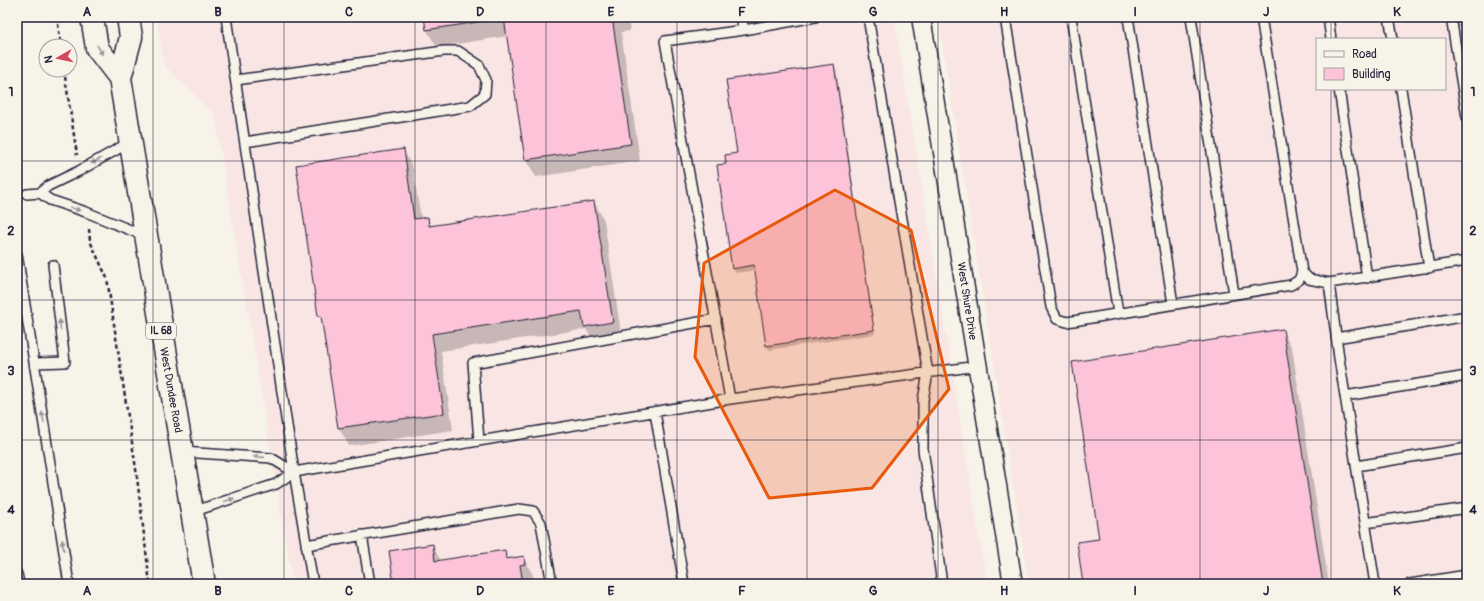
<svg xmlns="http://www.w3.org/2000/svg" width="1484" height="601" font-family="Pangolin,sans-serif">
<style>
.built{fill:#f9e5e4;fill-rule:evenodd}
.shadow{fill:#0003}
.building{fill:#fdc4d9;stroke:#22223b}
.lines{fill:none;stroke-linecap:round;stroke-linejoin:round}
.service-casing{stroke:#22223b;stroke-width:12}
.minor-casing{stroke:#22223b;stroke-width:21}
.primary-casing{stroke:#22223b;stroke-width:25}
.path{stroke:#22223b;stroke-width:2.5;stroke-dasharray:4 3;stroke-linecap:butt}
.service{stroke:#f7f3e8;stroke-width:9}
.minor{stroke:#f7f3e8;stroke-width:18}
.primary{stroke:#f7f3e8;stroke-width:22}
.oneway{fill:#97959a}
.marked{fill:#e8590c;fill-opacity:0.2;stroke:#e8590c;stroke-width:3;stroke-linejoin:round}
.grid{fill:none;stroke:#22223b;stroke-width:1;stroke-opacity:0.55}
.labels{text-anchor:middle;dominant-baseline:central;stroke-width:4;stroke-linejoin:round;paint-order:stroke}
.shield{fill:#f7f3e8;stroke:#62616f;stroke-width:1}
.shield-label{font-size:10px;font-weight:bold;fill:#22223b}
.street-label{font-size:11px;fill:#22223b;stroke:#f7f3e8}
.neatline{fill:none;stroke:#22223b;stroke-width:1.5}
.grid-label{font-size:13px;text-anchor:middle;font-weight:bold;fill:#22223b}
</style>
<rect width="100%" height="100%" fill="#f7f3e8"/>
<filter id="ink" filterUnits="userSpaceOnUse"><feTurbulence type="fractalNoise" baseFrequency=".025" numOctaves="2"/><feDisplacementMap in="SourceGraphic" scale="8" xChannelSelector="R" yChannelSelector="G"/><feConvolveMatrix kernelMatrix="1 2 1 2 8 2 1 2 1" color-interpolation-filters="sRGB"/></filter>
<g filter="url(#ink)">
<path class="built" d="M156,17H894L987,584H293L215,115L164,65Z
M938,17H1467V584H1029ZM1317,39H1445V89H1317Z"/>
<path class="shadow" d="M425,17H636L628,18L630,31L621,32L640,161L536,177L526,159L508,36L437,47L426,29Z
M834,65L836,69L875,334L769,350L767,345L756,270L736,273L733,268L727,165Z
M403,150L413,168L421,219L427,218L432,226L594,202L604,220L622,340L595,344L586,329L441,351L453,430L349,446L339,428L322,321L319,316Z
M1282,330L1292,348L1329,584H1084L1100,540Z
M432,545L441,561L504,551L510,560L523,558L533,575L534,582H529L530,584H395Z"/>
<path class="building" d="M424,17H612L631,144L525,160L504,18L426,30Z
M834,64L874,330L766,346L754,265L732,269L717,165L726,164L725,155L737,153L726,80Z
M404,149L414,219L428,217L429,226L594,201L613,322L584,327L581,311L432,334L444,413L338,428L321,316H318L296,165Z
M1283,329L1323,584H1083L1077,542L1099,539L1072,362Z
M433,544L435,561L505,550L506,559L524,556L525,564L520,565L523,584H394L389,551Z"/>
<g class="lines">
<defs>
<path id="service" d="M226,17L294,472L313,584
M741,17L744,30L665,41L730,399L978,366
M868,17L928,373L923,400V449L942,584
M1005,17L1051,307L1057,319L1067,322L1291,285L1299,280L1302,272
M1071,17L1118,313
M1128,17L1173,304
M1191,17L1234,294
M1261,17L1302,272L1309,279L1329,283L1467,261
M1328,17L1331,39
M1389,17L1393,39
M1451,17L1467,117
M744,30L815,17
M236,80L444,51H458L479,65L486,80L485,94L470,106L245,142
M1339,89L1367,278
M1401,89L1429,268
M40,193L50,200L86,212L145,236
M27,194L40,193L48,186L79,171L130,142
M17,254L69,584
M1329,283L1339,358L1375,584
M1336,338L1467,316
M35,363L65,362L53,265
M1345,396L1467,376
M655,412L684,584
M479,441L473,363L716,319
M182,452L271,458L294,472
M1356,466L1467,448
M192,512L276,484L294,472L730,399
M1365,523L1467,508
M362,535L370,584
M306,545L519,509L533,511L541,523L552,584
M17,574L19,584
M1410,584L1467,575"/>
<path id="minor" d="M921,17L1013,584"/>
<path id="primary" d="M92,17L97,48L120,78
M128,17L131,37L120,78L204,584"/>
</defs>
<use href="#service" class="service-casing"/>
<use href="#minor" class="minor-casing"/>
<use href="#primary" class="primary-casing"/>
<path class="path" d="M57,17L61,46
M64,70L77,155
M89,229L90,241L107,278L136,469L150,584"/>
<use href="#service" class="service"/>
<use href="#minor" class="minor"/>
<use href="#primary" class="primary"/>
</g>
<defs><path id="oneway-solid" d="M-6-.8H1V-3.2L6.5 0L1 3.2V.8H-6Z"/></defs>
<g class="oneway">
<use href="#oneway-solid" transform="translate(100 50) rotate(59)"/>
<use href="#oneway-solid" transform="translate(96 161) rotate(151)"/>
<use href="#oneway-solid" transform="translate(75 209) rotate(19)"/>
<use href="#oneway-solid" transform="translate(60 325) rotate(-97)"/>
<use href="#oneway-solid" transform="translate(43 417) rotate(-99)"/>
<use href="#oneway-solid" transform="translate(259 457) rotate(-176)"/>
<use href="#oneway-solid" transform="translate(229 500) rotate(-18)"/>
<use href="#oneway-solid" transform="translate(63 545) rotate(-99)"/>
</g>
</g>
<path class="marked" d="M835,190L911,230L949,389L872,488L769,498L695,357L704,263Z"/>
<path class="grid" d="M153,17V584M284,17V584M415,17V584M546,17V584M677,17V584M807,17V584M938,17V584M1069,17V584M1200,17V584M1331,17V39M1331,89V584M17,161H1467M17,300H1467M17,440H1467"/>
<g class="labels">
<rect class="shield" x="146" y="323" width="30" height="16" rx="3"/>
<g class="shield-label">
<text x="161" y="331">IL 68</text>
</g>
<g class="street-label">
<text transform="translate(967 301) rotate(81)">West Shure Drive</text>
<text transform="translate(171 390) rotate(80)">West Dundee Road</text>
</g>
</g>
<rect width="1484" height="601" fill="none" stroke="#f7f3e8" stroke-width="44"/>
<rect x="1316" y="38" width="130" height="52" fill="#f7f3e8" stroke="#a29fa3"/>
<rect x="1324" y="51" width="20" height="6" fill="#f7f3e8" stroke="#a29fa3"/>
<text x="1352" y="58" font-size="12" fill="#22223b">Road</text>
<rect x="1324" y="68" width="20" height="12" fill="#fdc4d9" stroke="#a29fa3"/>
<text x="1352" y="78" font-size="12" fill="#22223b">Building</text>
<g transform="translate(58 58) rotate(261)"><circle r="19" fill="#f7f3e8" stroke="#a29fa3"/>
<path d="M0-3L7 15L0 10L-7 15Z" fill="#d1495b"/>
<text y="-6" font-size="11" font-weight="bold" text-anchor="middle" fill="#22223b">N</text>
</g>
<rect x="22" y="22" width="1440" height="557" class="neatline"/>
<g class="grid-label">
<text x="87" y="16">A</text>
<text x="218" y="16">B</text>
<text x="349" y="16">C</text>
<text x="480" y="16">D</text>
<text x="611" y="16">E</text>
<text x="742" y="16">F</text>
<text x="873" y="16">G</text>
<text x="1004" y="16">H</text>
<text x="1135" y="16">I</text>
<text x="1266" y="16">J</text>
<text x="1397" y="16">K</text>
<text x="11" y="96">1</text>
<text x="1473" y="96">1</text>
<text x="11" y="235">2</text>
<text x="1473" y="235">2</text>
<text x="11" y="375">3</text>
<text x="1473" y="375">3</text>
<text x="11" y="514">4</text>
<text x="1473" y="514">4</text>
<text x="87" y="595">A</text>
<text x="218" y="595">B</text>
<text x="349" y="595">C</text>
<text x="480" y="595">D</text>
<text x="611" y="595">E</text>
<text x="742" y="595">F</text>
<text x="873" y="595">G</text>
<text x="1004" y="595">H</text>
<text x="1135" y="595">I</text>
<text x="1266" y="595">J</text>
<text x="1397" y="595">K</text>
</g>
</svg>
